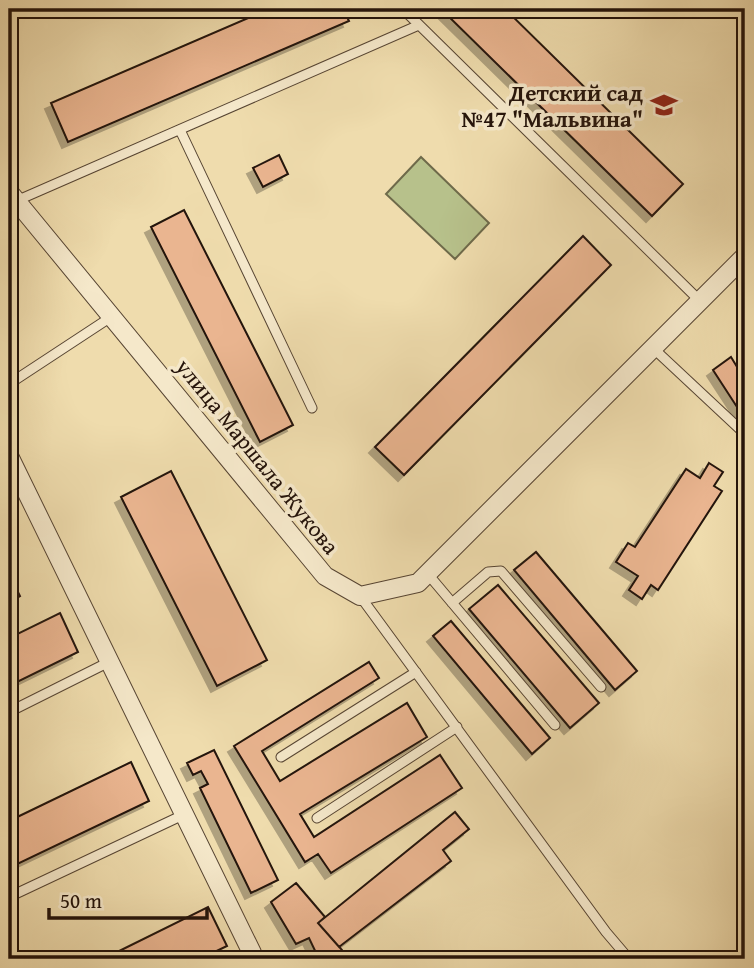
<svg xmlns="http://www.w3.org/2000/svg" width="754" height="968" font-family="'Gentium Book Plus',serif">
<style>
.grass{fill:#b7c18b;stroke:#6e6a4a;stroke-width:2}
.building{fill:#eab590;stroke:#24130a;stroke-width:2;filter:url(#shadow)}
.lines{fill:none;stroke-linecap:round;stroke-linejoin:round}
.service-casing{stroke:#574533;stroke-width:11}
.minor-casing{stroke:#574533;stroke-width:20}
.service{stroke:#f5e8ca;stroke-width:9}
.minor{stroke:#f5e8ca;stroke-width:18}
.labels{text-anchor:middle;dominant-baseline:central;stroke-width:7;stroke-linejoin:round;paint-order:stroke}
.poi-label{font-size:23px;font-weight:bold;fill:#24130a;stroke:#f5e8ca;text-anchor:end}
.street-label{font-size:23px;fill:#24130a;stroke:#f5e8ca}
</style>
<defs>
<filter id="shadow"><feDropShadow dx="-6" dy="6" stdDeviation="0" flood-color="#0004"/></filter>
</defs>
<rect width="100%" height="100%" fill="#efdcad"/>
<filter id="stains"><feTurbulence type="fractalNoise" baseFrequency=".00286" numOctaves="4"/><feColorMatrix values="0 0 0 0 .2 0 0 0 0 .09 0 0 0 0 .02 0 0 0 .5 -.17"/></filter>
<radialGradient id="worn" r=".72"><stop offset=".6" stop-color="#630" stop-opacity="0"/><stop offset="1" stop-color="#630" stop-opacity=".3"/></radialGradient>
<path class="grass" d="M421,157L489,223L455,259L386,194Z"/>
<path class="building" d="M269,9H343L349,21L68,142L51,103Z
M441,9H505L683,184L652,216Z
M279,155L288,174L263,187L253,168Z
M184,210L293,425L260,442L151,227Z
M583,236L611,265L404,475L375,447Z
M731,357L745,380V416L737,407L713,370Z
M709,463L723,472L714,486L722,491L658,590L651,585L642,599L629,590L638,576L616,562L628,543L635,547L686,469L700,478Z
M171,471L267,660L217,686L121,497Z
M536,552L637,671L615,690L514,570Z
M14,584L20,596L10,602L9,587Z
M498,585L599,703L570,728L469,609Z
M60,613L78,652L9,686V638Z
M451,621L550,738L532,754L433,636Z
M369,662L379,678L262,751L280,781L407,703L427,737L300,814L314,837L440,755L462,788L331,873L318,854L305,862L234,746Z
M214,750L278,880L251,893L200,788L208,784L201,771L193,775L187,763Z
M131,762L149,801L9,868V821Z
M455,812L469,829L443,850L451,861L339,947L318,923Z
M296,883L325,917L318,923L342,950L346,959H319L309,938L296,944L271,902Z
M208,907L227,946L200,959H103Z"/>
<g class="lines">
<defs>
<path id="service" d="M403,9L700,301
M180,130L312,408
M16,201L419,25
M733,268L745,281
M653,348L745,434
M9,384L111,317
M427,573L555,725
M360,596L606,932L629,959
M452,603L488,572L501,571L601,687
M9,712L109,662
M281,757L416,672
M317,818L457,727
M9,897L183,815"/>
<path id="minor" d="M9,192L325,576L360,596L418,583L745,256
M9,456L252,953"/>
</defs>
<use href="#service" class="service-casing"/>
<use href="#minor" class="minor-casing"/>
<use href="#service" class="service"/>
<use href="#minor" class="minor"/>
</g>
<defs>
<symbol id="school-bare" viewBox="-9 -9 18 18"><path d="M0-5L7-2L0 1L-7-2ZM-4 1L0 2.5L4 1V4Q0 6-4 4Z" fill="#8f2418" stroke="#f5e8ca" stroke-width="2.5" paint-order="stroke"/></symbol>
</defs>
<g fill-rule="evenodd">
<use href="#school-bare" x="645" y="86" width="38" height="38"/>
</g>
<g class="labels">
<g class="poi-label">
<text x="643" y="92">Детский сад<tspan x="643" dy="26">№47 "Мальвина"</tspan></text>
</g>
<g class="street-label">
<text transform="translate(258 456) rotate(51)">улица Маршала Жукова</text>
</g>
</g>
<rect width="754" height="968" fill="none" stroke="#efdcad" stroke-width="35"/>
<rect x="10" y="10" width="733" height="947" fill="none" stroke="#24130a" stroke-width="3.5"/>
<rect x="18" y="18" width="719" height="933" fill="none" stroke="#24130a" stroke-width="2"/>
<path d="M49 908v10h158v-10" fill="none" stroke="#24130a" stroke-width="3.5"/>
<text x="60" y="908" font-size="21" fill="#24130a" stroke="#f5e8ca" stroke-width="5" paint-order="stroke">50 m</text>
<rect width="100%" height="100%" filter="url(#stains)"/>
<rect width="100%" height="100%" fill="url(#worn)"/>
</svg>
